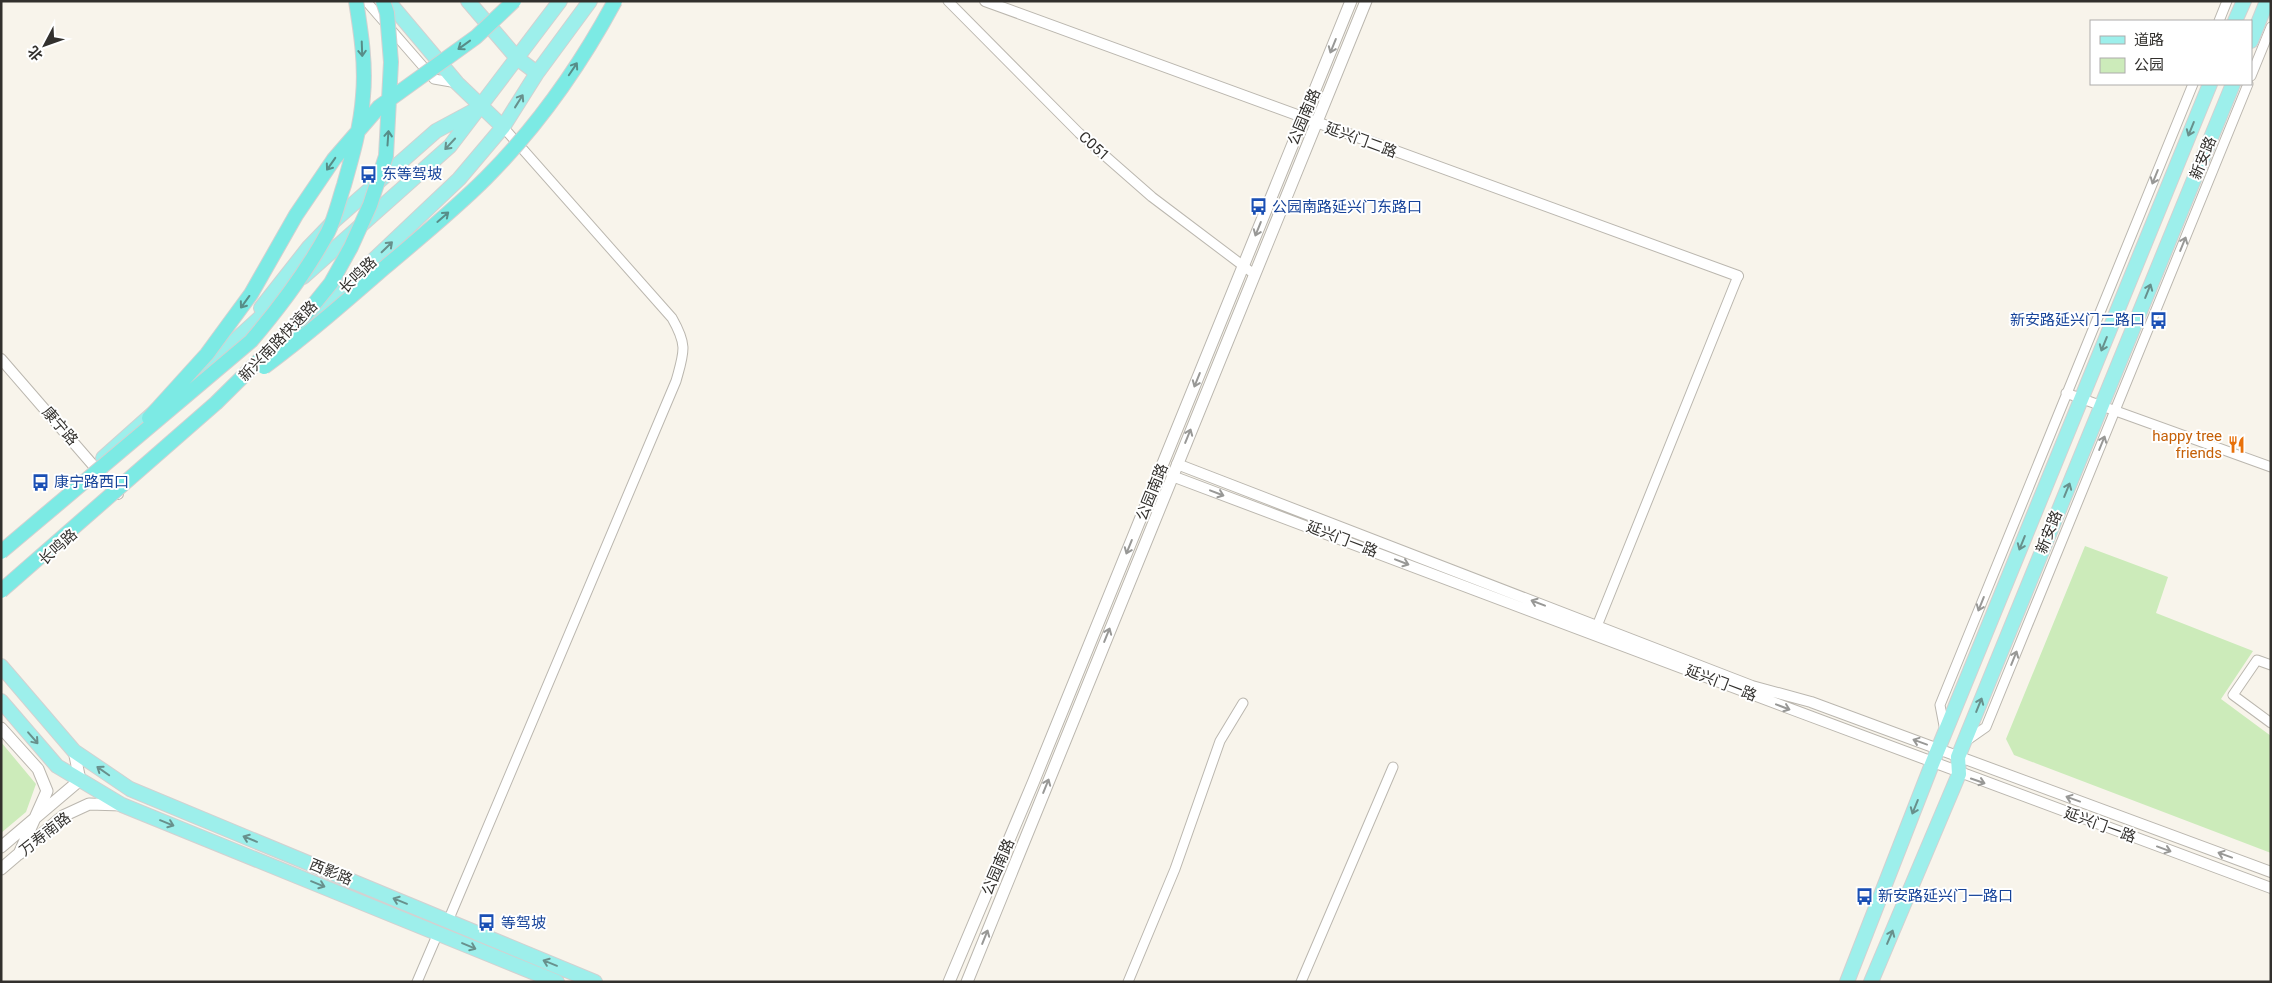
<svg xmlns="http://www.w3.org/2000/svg" width="2272" height="983" font-family="Roboto,'Noto Sans SC',sans-serif">
<style>
.green{fill:#ccebba}
.lines{fill:none;stroke-linecap:round;stroke-linejoin:round}
.minor-casing{stroke:#bbb7af;stroke-width:11}
.tertiary-casing{stroke:#bbb7af;stroke-width:12}
.secondary-casing{stroke:#bbb7af;stroke-width:13}
.primary-casing{stroke:#d2d1d1;stroke-width:16}
.minor{stroke:#fff;stroke-width:9}
.tertiary{stroke:#fff;stroke-width:10}
.secondary{stroke:#fff;stroke-width:11}
.primary{stroke:#9defeb;stroke-width:14}
.trunk-bridge-casing{stroke:#d2d1d1;stroke-width:16;stroke-linecap:butt}
.trunk-bridge{stroke:#7ceae4;stroke-width:14}
.oneway{stroke:#578d88}
.oneway2{stroke:#989896}
.oneway3{stroke:#68908c}
.labels{text-anchor:middle;dominant-baseline:central;stroke-width:4;stroke-linejoin:round;paint-order:stroke}
.street-label{font-size:15px;fill:#32302d;stroke:#fff}
.transit-label{font-size:15px;fill:#164399;stroke:#fff;text-anchor:start}
.food-label{font-size:15px;fill:#c56008;stroke:#fff;text-anchor:end}
</style>
<rect width="100%" height="100%" fill="#f8f4eb"/>
<path class="green" d="M2085,546L2168,577L2156,613L2253,651L2221,699L2271,736V853L2014,755L2006,739Z
M1,742L36,784L26,812L1,833Z"/>
<g class="lines">
<defs>
<path id="minor" d="M366,1L434,79L457,83
M948,1L1079,133L1152,197L1254,274
M2219,21L2227,1
M2251,76L2271,27
M2066,393L2271,467
M1595,631L1738,276
M2271,665L2257,660L2233,695L2271,723
M1945,731L1940,705L2193,84
M1966,741L1986,727L2248,84
M448,921L676,381C684,352 688,346 672,318L503,127
M417,982L438,933
M1128,982L1175,869L1220,741L1243,703
M1301,982L1393,767"/>
<path id="tertiary" d="M985,1L1738,276
M1,359L118,494
M1177,464L1752,686L1811,702L2271,872
M1172,476C1538,613 1904,753 2271,888"/>
<path id="secondary" d="M1,728L38,769L47,791L19,854
M1,847L80,780L74,751
M1,869L63,816L89,804L122,805
M949,982L1033,783L1351,1
M967,982L1366,1"/>
<path id="primary" d="M388,1L457,83L503,127
M468,1L517,58L537,73
M2235,21L2244,1
M2251,41L2267,1
M303,277L450,146L560,1
M261,308L309,247L335,220L436,131L477,109
M287,342L459,179L503,127L537,73L590,1
M182,389L277,302
M103,458L158,409
M1,666L74,751L130,789L595,982
M1,701L57,766L122,805L557,982
M1847,982L1932,764L2210,84
M1871,982L1959,774L1958,757L2233,84"/>
</defs>
<use href="#minor" class="minor-casing"/>
<use href="#tertiary" class="tertiary-casing"/>
<use href="#secondary" class="secondary-casing"/>
<use href="#primary" class="primary-casing"/>
<use href="#minor" class="minor"/>
<use href="#tertiary" class="tertiary"/>
<use href="#secondary" class="secondary"/>
<use href="#primary" class="primary"/>
<defs>
<path id="trunk-bridge" d="M264,367C306,336 345,302 384,268C418,239 454,210 486,178C537,127 581,64 615,1
M149,418L207,354L251,294L296,215L334,159L379,107L476,37L514,1
M1,552L251,341C280,307 307,271 328,232C335,218 339,200 344,185C352,157 361,126 363,96C366,65 361,32 356,1
M1,591L216,403L306,314L331,283L351,247L370,205L386,156L391,62L387,13L383,1"/>
</defs>
<use href="#trunk-bridge" class="trunk-bridge-casing"/>
<use href="#trunk-bridge" class="trunk-bridge"/>
</g>
<defs><path id="oneway-shaft" d="M-6 0H5M1.5-3L5.5 0L1.5 3" fill="none" stroke-width="1.6" stroke-linecap="round" stroke-linejoin="round" transform="scale(1.25)"/></defs>
<g class="oneway">
<use href="#oneway-shaft" transform="translate(464 45) rotate(144)"/>
<use href="#oneway-shaft" transform="translate(362 49) rotate(88)"/>
<use href="#oneway-shaft" transform="translate(573 69) rotate(-56)"/>
<use href="#oneway-shaft" transform="translate(388 138) rotate(-86)"/>
<use href="#oneway-shaft" transform="translate(331 164) rotate(125)"/>
<use href="#oneway-shaft" transform="translate(443 217) rotate(-41)"/>
<use href="#oneway-shaft" transform="translate(245 302) rotate(126)"/>
</g>
<g class="oneway2">
<use href="#oneway-shaft" transform="translate(1333 46) rotate(112)"/>
<use href="#oneway-shaft" transform="translate(2155 177) rotate(112)"/>
<use href="#oneway-shaft" transform="translate(1258 229) rotate(112)"/>
<use href="#oneway-shaft" transform="translate(2183 244) rotate(-68)"/>
<use href="#oneway-shaft" transform="translate(1197 380) rotate(112)"/>
<use href="#oneway-shaft" transform="translate(1188 436) rotate(-68)"/>
<use href="#oneway-shaft" transform="translate(2102 443) rotate(-68)"/>
<use href="#oneway-shaft" transform="translate(1217 493) rotate(21)"/>
<use href="#oneway-shaft" transform="translate(1129 547) rotate(112)"/>
<use href="#oneway-shaft" transform="translate(1402 562) rotate(21)"/>
<use href="#oneway-shaft" transform="translate(1538 603) rotate(-159)"/>
<use href="#oneway-shaft" transform="translate(1981 604) rotate(112)"/>
<use href="#oneway-shaft" transform="translate(1107 635) rotate(-68)"/>
<use href="#oneway-shaft" transform="translate(2014 658) rotate(-68)"/>
<use href="#oneway-shaft" transform="translate(1783 707) rotate(21)"/>
<use href="#oneway-shaft" transform="translate(1920 742) rotate(-160)"/>
<use href="#oneway-shaft" transform="translate(1978 781) rotate(19)"/>
<use href="#oneway-shaft" transform="translate(1046 786) rotate(-68)"/>
<use href="#oneway-shaft" transform="translate(2073 799) rotate(-160)"/>
<use href="#oneway-shaft" transform="translate(2164 849) rotate(20)"/>
<use href="#oneway-shaft" transform="translate(2225 855) rotate(-160)"/>
<use href="#oneway-shaft" transform="translate(985 937) rotate(-68)"/>
</g>
<g class="oneway3">
<use href="#oneway-shaft" transform="translate(519 101) rotate(-58)"/>
<use href="#oneway-shaft" transform="translate(2191 129) rotate(112)"/>
<use href="#oneway-shaft" transform="translate(450 144) rotate(133)"/>
<use href="#oneway-shaft" transform="translate(387 247) rotate(-44)"/>
<use href="#oneway-shaft" transform="translate(2148 291) rotate(-68)"/>
<use href="#oneway-shaft" transform="translate(2104 344) rotate(112)"/>
<use href="#oneway-shaft" transform="translate(2067 490) rotate(-68)"/>
<use href="#oneway-shaft" transform="translate(2022 543) rotate(112)"/>
<use href="#oneway-shaft" transform="translate(1979 705) rotate(-68)"/>
<use href="#oneway-shaft" transform="translate(33 738) rotate(49)"/>
<use href="#oneway-shaft" transform="translate(103 771) rotate(-145)"/>
<use href="#oneway-shaft" transform="translate(1915 807) rotate(112)"/>
<use href="#oneway-shaft" transform="translate(167 823) rotate(22)"/>
<use href="#oneway-shaft" transform="translate(250 839) rotate(-158)"/>
<use href="#oneway-shaft" transform="translate(318 884) rotate(22)"/>
<use href="#oneway-shaft" transform="translate(400 901) rotate(-158)"/>
<use href="#oneway-shaft" transform="translate(1890 937) rotate(-67)"/>
<use href="#oneway-shaft" transform="translate(469 946) rotate(23)"/>
<use href="#oneway-shaft" transform="translate(550 963) rotate(-158)"/>
</g>
<defs>
<symbol id="bus-bare" viewBox="-9 -9 18 18"><path d="M-5-6H5V4H4V6H2V4H-2V6H-4V4H-5ZM-3.5-4V0h7V-4ZM-3.5 1.2v1.5H-2V1.2ZM2 1.2v1.5H3.5V1.2Z" fill="#1a4fb4" stroke="#fff" stroke-width="2.5" paint-order="stroke"/></symbol>
<symbol id="restaurant-bare" viewBox="-9 -9 18 18"><path d="M-5-6h1v4h1v-4h1v4h1v-4h1v5L-1.5 .5V6h-2V.5L-5-1ZM5-6V6H3V1.5H1.5Q1.5-4 5-6Z" fill="#e8710a" stroke="#fff" stroke-width="2.5" paint-order="stroke"/></symbol>
</defs>
<g fill-rule="evenodd">
<use href="#bus-bare" x="356" y="162" width="25" height="25"/>
<use href="#bus-bare" x="1246" y="194" width="25" height="25"/>
<use href="#bus-bare" x="2146" y="308" width="25" height="25"/>
<use href="#restaurant-bare" x="2224" y="432" width="25" height="25"/>
<use href="#bus-bare" x="28" y="470" width="25" height="25"/>
<use href="#bus-bare" x="1852" y="884" width="25" height="25"/>
<use href="#bus-bare" x="474" y="910" width="25" height="25"/>
</g>
<g class="labels">
<g class="street-label">
<text transform="translate(1304 117) rotate(-67)">公园南路</text>
<text transform="translate(1361 140) rotate(20)">延兴门二路</text>
<text transform="translate(1094 146) rotate(42)">C051</text>
<text transform="translate(2203 158) rotate(-68)">新安路</text>
<text transform="translate(358 275) rotate(-44)">长鸣路</text>
<text transform="translate(278 341) rotate(-46)">新兴南路快速路</text>
<text transform="translate(60 426) rotate(49)">康宁路</text>
<text transform="translate(1152 492) rotate(-68)">公园南路</text>
<text transform="translate(2049 532) rotate(-68)">新安路</text>
<text transform="translate(1342 539) rotate(21)">延兴门一路</text>
<text transform="translate(58 547) rotate(-42)">长鸣路</text>
<text transform="translate(1721 683) rotate(21)">延兴门一路</text>
<text transform="translate(2100 825) rotate(20)">延兴门一路</text>
<text transform="translate(45 834) rotate(-38)">万寿南路</text>
<text transform="translate(998 867) rotate(-67)">公园南路</text>
<text transform="translate(331 872) rotate(22)">西影路</text>
</g>
<g class="transit-label">
<text x="382" y="174">东等驾坡</text>
<text x="1272" y="207">公园南路延兴门东路口</text>
<text x="2145" y="320" text-anchor="end">新安路延兴门二路口</text>
<text x="54" y="482">康宁路西口</text>
<text x="1878" y="896">新安路延兴门一路口</text>
<text x="501" y="923">等驾坡</text>
</g>
<g class="food-label">
<text x="2222" y="436">happy tree<tspan x="2222" dy="17">friends</tspan></text>
</g>
</g>
<rect width="2272" height="983" fill="none" stroke="#32302d" stroke-width="5"/>
<rect x="2090" y="20" width="162" height="65" fill="#ffffff" stroke="#adacab"/>
<rect x="2100" y="36" width="25" height="8" fill="#9defeb" stroke="#adacab"/>
<text x="2134" y="45" font-size="15" fill="#32302d">道路</text>
<rect x="2100" y="58" width="25" height="15" fill="#ccebba" stroke="#adacab"/>
<text x="2134" y="70" font-size="15" fill="#32302d">公园</text>
<g transform="translate(45 45) rotate(229)" stroke="#ffffff" stroke-width="4" paint-order="stroke">
<path d="M0-4L9 19L0 12L-9 19Z" fill="#32302d"/>
<text y="-8" font-size="14" font-weight="bold" text-anchor="middle" fill="#32302d">北</text>
</g>
</svg>
